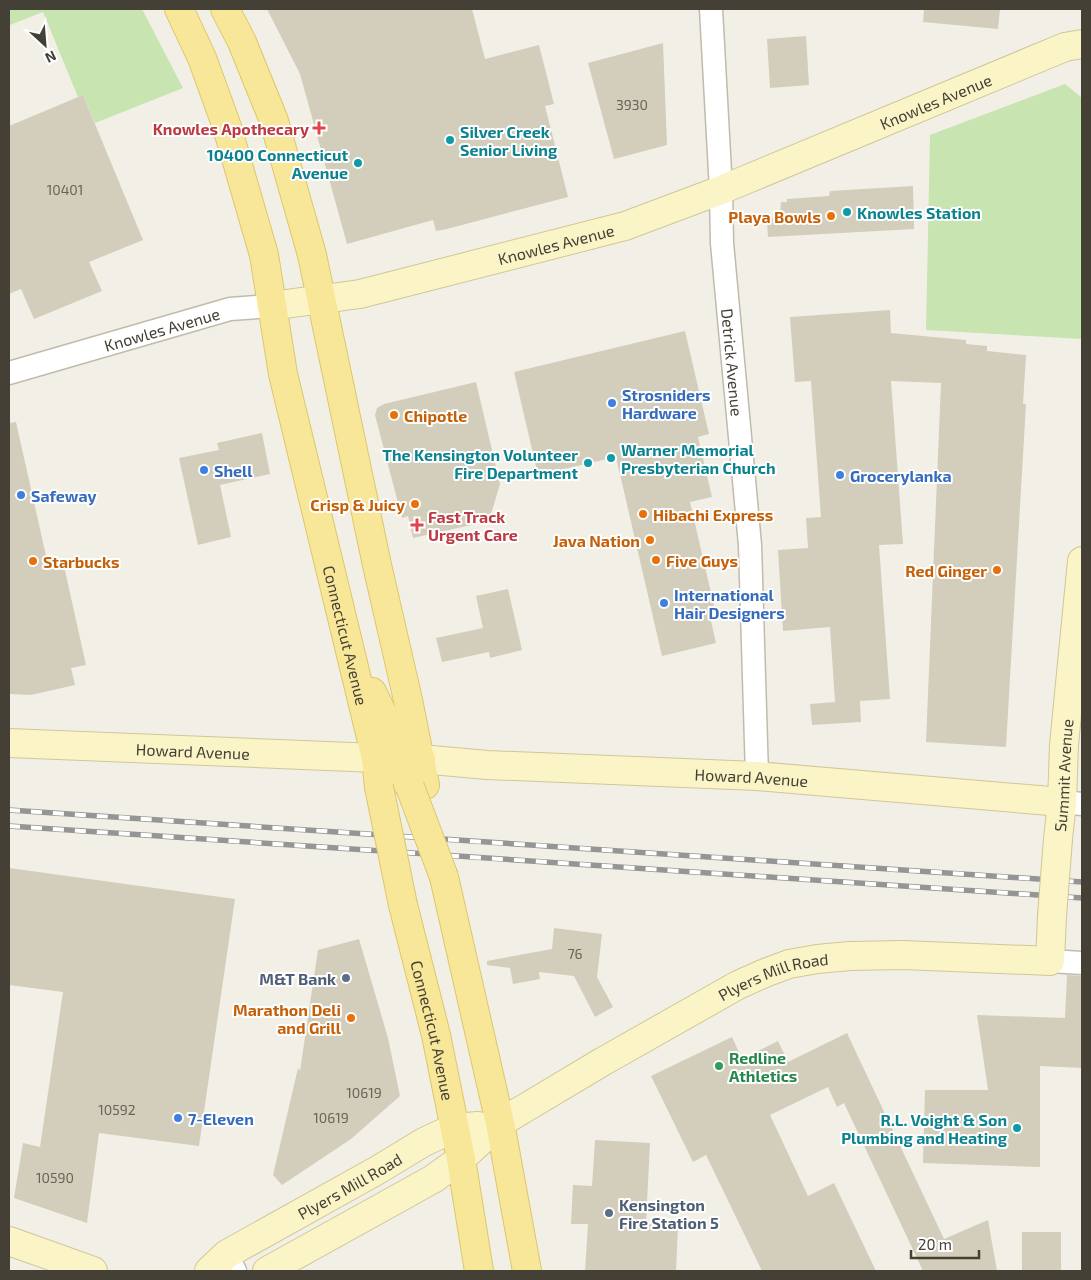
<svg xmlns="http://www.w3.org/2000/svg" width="1091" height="1280" font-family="'Exo 2',sans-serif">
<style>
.green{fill:#c7e4b1}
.building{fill:#d3cdbc}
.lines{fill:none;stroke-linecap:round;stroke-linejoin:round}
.street-casing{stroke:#c0bbac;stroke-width:25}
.secondary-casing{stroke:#cfc798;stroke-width:30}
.primary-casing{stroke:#dcc76a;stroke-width:30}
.street{stroke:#fff;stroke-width:22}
.secondary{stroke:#fbf4c7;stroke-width:28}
.primary{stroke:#f8e799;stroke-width:28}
.rail-casing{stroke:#959595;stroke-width:5.5}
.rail{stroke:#fff;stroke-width:4;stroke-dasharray:11;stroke-linecap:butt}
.secondary-bridge-casing{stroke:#cfc798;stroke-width:30;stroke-linecap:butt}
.primary-bridge-casing{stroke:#dcc76a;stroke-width:30;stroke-linecap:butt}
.secondary-bridge{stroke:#fbf4c7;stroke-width:28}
.primary-bridge{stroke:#f8e799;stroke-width:28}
.health-dot{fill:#e0444e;stroke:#fff;stroke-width:2}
.culture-dot{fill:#0f9aa8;stroke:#fff;stroke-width:2}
.food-dot{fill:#e8710a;stroke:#fff;stroke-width:2}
.shop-dot{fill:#3f7fe0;stroke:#fff;stroke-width:2}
.service-dot{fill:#5c6f8a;stroke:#fff;stroke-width:2}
.leisure-dot{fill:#2e9e5b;stroke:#fff;stroke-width:2}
.labels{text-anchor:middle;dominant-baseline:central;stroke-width:4;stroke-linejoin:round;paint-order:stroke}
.number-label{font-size:14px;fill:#686358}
.street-label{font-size:16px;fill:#444036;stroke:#fff}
.health-label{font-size:16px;font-weight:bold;fill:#be3a42;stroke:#fff;text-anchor:end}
.culture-label{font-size:16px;font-weight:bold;fill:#0d838f;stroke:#fff;text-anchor:start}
.food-label{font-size:16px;font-weight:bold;fill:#c56008;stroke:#fff;text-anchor:end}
.shop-label{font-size:16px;font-weight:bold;fill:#366cbe;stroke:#fff;text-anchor:start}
.service-label{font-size:16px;font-weight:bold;fill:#4e5e75;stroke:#fff;text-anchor:end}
.leisure-label{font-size:16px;font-weight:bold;fill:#27864d;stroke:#fff;text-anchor:start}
</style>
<rect width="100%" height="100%" fill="#f2f0e6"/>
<path class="green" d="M9,9H142L183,88L95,123L83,95L78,97L43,12L10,25L9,22Z
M1065,84L1082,98V339L926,330L930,135Z"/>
<path class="building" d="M267,9H472L485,59L539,45L554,104L545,106L568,197L447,229L436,231L433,220L347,244L300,74Z
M924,9H1000L998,29L923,22Z
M806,36L809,85L770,88L767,39Z
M663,43L667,145L614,159L588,63Z
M83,95L143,240L89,262L102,291L34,319L21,289L9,294V126Z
M913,186L914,229L768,237L767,220L780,215L781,202H787V199L829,196L830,191Z
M890,310L891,333L966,340V344L987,346V351L1026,355L1023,404H1026L1006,747L926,742L941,383L891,381L903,544L879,545L890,699L860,701L861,722L812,725L810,704L835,702L830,627L783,631L778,550L808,548L806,518L821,517L811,381L795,382L790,317Z
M685,331L709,434L698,437L712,497L690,502L715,610L709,612L716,643L662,656L616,457L538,475L514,372Z
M476,382L500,484L489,521L413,538L408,516L402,518L375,415L377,408L384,404Z
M16,422L49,569L64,566L86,665L71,668L75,685L31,695L9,694V423Z
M262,433L270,474L220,485L231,537L198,545L179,458L219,450L217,443Z
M508,589L522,650L490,658L489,652L442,662L436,638L483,628L476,596Z
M9,868L235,899L199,1146L99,1133L87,1223L14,1198L23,1143L40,1147L63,992L9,985Z
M554,928L602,934L597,977L613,1007L595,1017L574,976L539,972L540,979L513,984L510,968L487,965V961L552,949Z
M359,939L388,1038L400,1096L351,1139L282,1185L273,1175L298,1068L300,1071L318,950Z
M1067,975L1082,976V1068L1040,1066V1167L923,1163L925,1090H988L977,1015L1065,1018Z
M847,1033L944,1239L988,1220L997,1271H923L844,1103L837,1107L828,1087L770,1115L808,1196L834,1183L876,1271H762L706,1155L693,1162L651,1076L732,1037L742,1059L778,1041L788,1062Z
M595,1140L650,1143L646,1224L678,1226L676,1271H585L588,1224H571L573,1185L592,1186Z
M1022,1232H1061V1271H1022Z"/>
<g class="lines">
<defs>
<g id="street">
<path id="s1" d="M711,9L721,190L722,243L750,545L757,776"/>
<path id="s2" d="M9,373L230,309L271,306"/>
<path d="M1062,802L1082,804"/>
<path d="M1050,961L1082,963"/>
<path d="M227,1254L235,1271"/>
</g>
<g id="secondary">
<path id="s3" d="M271,306L360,294L625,226L721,190L1065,47L1082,44"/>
<path id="s4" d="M9,743L376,758"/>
<path id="s5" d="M421,759L487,765L757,776L1062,802"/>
<path id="s6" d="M1058,839L1062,802L1064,745L1082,561"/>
<path d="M9,1241L93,1271"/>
<path id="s7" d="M209,1271L227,1254L376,1171L424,1142L454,1128L478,1126"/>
<path id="s8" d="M267,1271L433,1179L461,1159L500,1123L525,1108L602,1062L738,985L765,973L789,964L817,959L850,956L903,955L1050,961L1052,916"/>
</g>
<g id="primary">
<path id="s9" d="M179,9L202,58L227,127L264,255L283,374L376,758L379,787"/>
<path d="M225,9L242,42L274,121L312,255L377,565L408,700L425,785"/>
<path d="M372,692L393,735L406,751L421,759"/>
<path d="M376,758C392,766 400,773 410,787"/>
<path d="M444,877L500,1123L527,1271"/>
<path id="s10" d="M403,905L436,1035L461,1159L479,1271"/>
</g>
</defs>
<use href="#street" class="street-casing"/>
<use href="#secondary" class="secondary-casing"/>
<use href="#primary" class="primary-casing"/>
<use href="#street" class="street"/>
<use href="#secondary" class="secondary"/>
<use href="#primary" class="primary"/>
<defs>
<path id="rail" d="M9,810L1082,882
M9,826L1082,898"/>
</defs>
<use href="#rail" class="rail-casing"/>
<use href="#rail" class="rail"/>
<defs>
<path id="secondary-bridge" d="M1052,916L1058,839"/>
<path id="primary-bridge" d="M379,787L403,905
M410,787L444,877"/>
</defs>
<use href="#secondary-bridge" class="secondary-bridge-casing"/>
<use href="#primary-bridge" class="primary-bridge-casing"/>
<use href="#secondary-bridge" class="secondary-bridge"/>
<use href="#primary-bridge" class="primary-bridge"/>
</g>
<g class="health-dot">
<path d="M316.5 120.5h5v5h5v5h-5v5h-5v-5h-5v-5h5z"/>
<path d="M414.5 517.5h5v5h5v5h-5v5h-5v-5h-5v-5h5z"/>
</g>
<g class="culture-dot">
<circle cx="450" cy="140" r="5"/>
<circle cx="358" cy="163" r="5"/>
<circle cx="847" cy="212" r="5"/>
<circle cx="611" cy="458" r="5"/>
<circle cx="588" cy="463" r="5"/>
<circle cx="1017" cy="1128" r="5"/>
</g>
<g class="food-dot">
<circle cx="831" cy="216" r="5"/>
<circle cx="394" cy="415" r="5"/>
<circle cx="415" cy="504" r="5"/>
<circle cx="643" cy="514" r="5"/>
<circle cx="650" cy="540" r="5"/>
<circle cx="656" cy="560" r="5"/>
<circle cx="33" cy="561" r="5"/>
<circle cx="997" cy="570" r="5"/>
<circle cx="351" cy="1018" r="5"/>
</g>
<g class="shop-dot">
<circle cx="612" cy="403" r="5"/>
<circle cx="204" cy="470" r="5"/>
<circle cx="840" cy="475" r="5"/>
<circle cx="21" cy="495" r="5"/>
<circle cx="664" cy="603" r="5"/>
<circle cx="178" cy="1118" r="5"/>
</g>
<g class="service-dot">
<circle cx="346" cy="978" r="5"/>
<circle cx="609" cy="1213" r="5"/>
</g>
<circle class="leisure-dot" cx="719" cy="1066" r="5"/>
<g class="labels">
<g class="number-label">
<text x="632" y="104">3930</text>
<text x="65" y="189">10401</text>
<text x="575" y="953">76</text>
<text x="364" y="1092">10619</text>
<text x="117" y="1109">10592</text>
<text x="331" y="1117">10619</text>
<text x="55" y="1177">10590</text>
</g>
<g class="street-label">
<text stroke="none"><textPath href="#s3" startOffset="698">Knowles Avenue</textPath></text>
<text stroke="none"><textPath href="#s3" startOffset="292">Knowles Avenue</textPath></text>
<text stroke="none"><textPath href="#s2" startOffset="159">Knowles Avenue</textPath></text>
<text stroke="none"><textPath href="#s1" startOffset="354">Detrick Avenue</textPath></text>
<text stroke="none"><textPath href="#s9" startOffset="650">Connecticut Avenue</textPath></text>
<text stroke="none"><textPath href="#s4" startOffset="184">Howard Avenue</textPath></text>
<text stroke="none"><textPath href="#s6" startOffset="64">Summit Avenue</textPath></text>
<text stroke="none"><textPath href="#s5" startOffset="331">Howard Avenue</textPath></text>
<text stroke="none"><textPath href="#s8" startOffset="589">Plyers Mill Road</textPath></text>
<text stroke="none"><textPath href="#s10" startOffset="129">Connecticut Avenue</textPath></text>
<text stroke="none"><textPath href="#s7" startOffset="165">Plyers Mill Road</textPath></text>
</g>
<g class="health-label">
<text x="309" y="128">Knowles Apothecary</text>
<text x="428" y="516" text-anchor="start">Fast Track<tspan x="428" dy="18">Urgent Care</tspan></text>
</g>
<g class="culture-label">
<text x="460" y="131">Silver Creek<tspan x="460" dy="18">Senior Living</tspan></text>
<text x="348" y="154" text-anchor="end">10400 Connecticut<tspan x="348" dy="18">Avenue</tspan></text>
<text x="857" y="212">Knowles Station</text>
<text x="621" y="449">Warner Memorial<tspan x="621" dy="18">Presbyterian Church</tspan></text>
<text x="578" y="454" text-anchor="end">The Kensington Volunteer<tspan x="578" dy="18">Fire Department</tspan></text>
<text x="1007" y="1119" text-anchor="end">R.L. Voight &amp; Son<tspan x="1007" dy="18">Plumbing and Heating</tspan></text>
</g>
<g class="food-label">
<text x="821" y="216">Playa Bowls</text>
<text x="404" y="415" text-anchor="start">Chipotle</text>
<text x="405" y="504">Crisp &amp; Juicy</text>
<text x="653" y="514" text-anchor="start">Hibachi Express</text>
<text x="640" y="540">Java Nation</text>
<text x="666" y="560" text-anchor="start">Five Guys</text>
<text x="43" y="561" text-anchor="start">Starbucks</text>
<text x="987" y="570">Red Ginger</text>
<text x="341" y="1009">Marathon Deli<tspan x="341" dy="18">and Grill</tspan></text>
</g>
<g class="shop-label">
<text x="622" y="394">Strosniders<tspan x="622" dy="18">Hardware</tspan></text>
<text x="214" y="470">Shell</text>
<text x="850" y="475">Grocerylanka</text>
<text x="31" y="495">Safeway</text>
<text x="674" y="594">International<tspan x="674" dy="18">Hair Designers</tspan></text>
<text x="188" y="1118">7-Eleven</text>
</g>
<g class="service-label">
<text x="336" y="978">M&amp;T Bank</text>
<text x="619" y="1204" text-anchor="start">Kensington<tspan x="619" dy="18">Fire Station 5</tspan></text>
</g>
<g class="leisure-label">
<text x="729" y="1057">Redline<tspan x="729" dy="18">Athletics</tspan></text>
</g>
</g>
<rect width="1091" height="1280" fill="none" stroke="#444036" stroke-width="20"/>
<g transform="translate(45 45) rotate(154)" stroke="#ffffff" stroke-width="4" paint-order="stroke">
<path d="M0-4L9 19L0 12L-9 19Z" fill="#444036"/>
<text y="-8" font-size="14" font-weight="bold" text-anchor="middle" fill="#444036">N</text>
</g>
<path d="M911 1250v8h68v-8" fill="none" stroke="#444036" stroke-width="2.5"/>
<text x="918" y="1250" font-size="15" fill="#444036" stroke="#ffffff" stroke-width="4" paint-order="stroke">20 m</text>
</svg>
